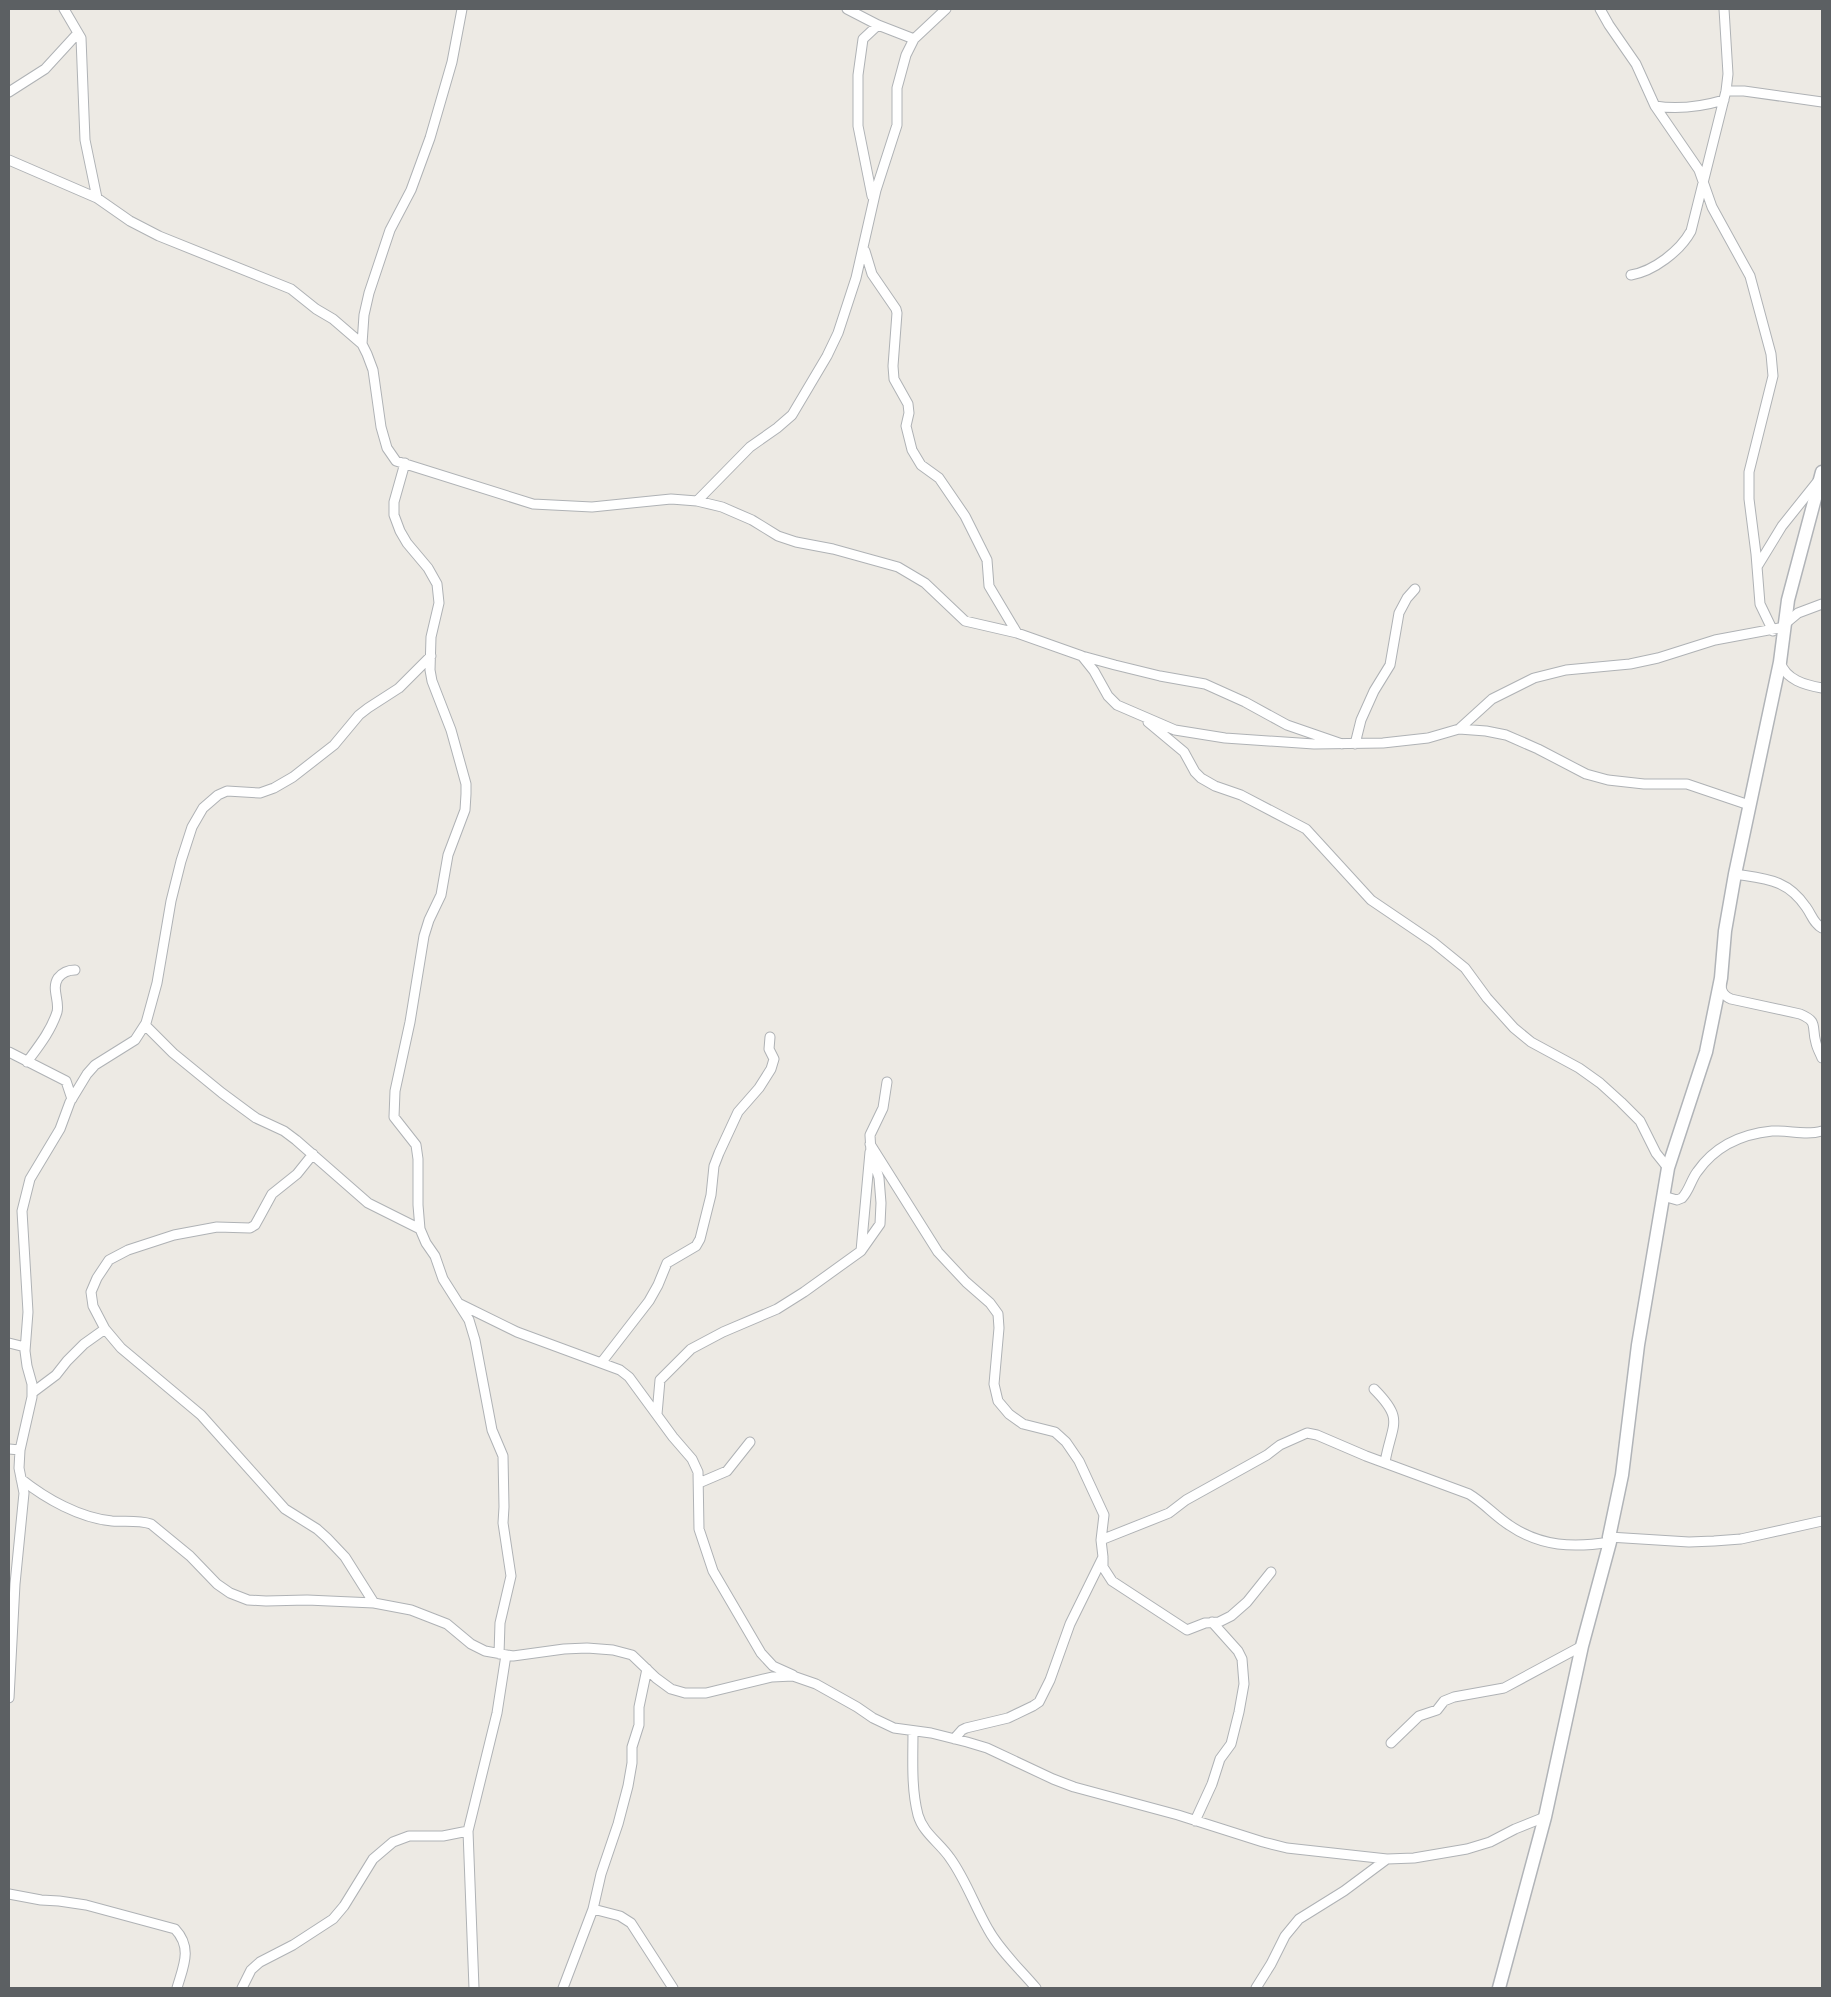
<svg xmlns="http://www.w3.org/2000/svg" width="1831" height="1997" font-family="'Golos Text',sans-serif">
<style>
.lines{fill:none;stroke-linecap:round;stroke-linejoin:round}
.street-casing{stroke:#afb2b5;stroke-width:11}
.secondary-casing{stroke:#b1b4b8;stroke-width:15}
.street{stroke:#fff;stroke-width:9}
.secondary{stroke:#fff;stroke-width:12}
</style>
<rect width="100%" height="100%" fill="#edeae4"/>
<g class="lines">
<defs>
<path id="street" d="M64,9L81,38L85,140L97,198
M847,9L878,25L914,39
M1600,9L1609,25L1636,64L1655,106L1699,170L1712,207L1750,276L1771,354L1773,376L1749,472V499L1756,554L1760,604L1773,631
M1726,91H1744L1822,102
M9,92L45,69L78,33
M1655,106C1679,110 1700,107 1724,100
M9,160L97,198L130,221L159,236L291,289L316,309L333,319L362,344L367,354L373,370L381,427L387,448L396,461L533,504L592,507L671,499L697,501L722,507L752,520L778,536L796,542L833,549L898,567L925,583L965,621L1017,633L1082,656L1115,665L1160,676L1205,684L1245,702L1287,725L1342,744
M872,196L858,126V75L863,39L878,25
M865,251L872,274L896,309L897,313L893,366L894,379L908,404L909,413L906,426L912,450L921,465L939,478L965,516L987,560L989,586L1017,633
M1631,275C1654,271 1680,251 1691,231L1726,91L1728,74L1724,9
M362,344L364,315L369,293L390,230L411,190L430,138L452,62L462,9
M405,463L394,502V515L400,531L407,543L428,568L437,584L439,603L431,637L430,670L432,681L451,730L466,784V794L465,810L448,855L441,895L429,920L424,936L410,1022L395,1091L394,1117L416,1145L418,1159V1205L420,1229
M697,501L750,447L777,428L792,415L827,356L838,333L856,278L876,190L897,125V88L906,55L914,39L946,9
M1757,567L1782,526L1818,481
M1786,623L1798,613L1822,604
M1082,656L1094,671L1108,696L1117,705L1175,730L1225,738L1314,744L1383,743L1428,738L1459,729L1492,699L1534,678L1566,670L1630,664L1658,658L1715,640L1785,627
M1780,662C1786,680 1805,685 1822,688
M1148,722L1184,752L1195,772L1201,778L1215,786L1241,795L1306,829L1371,900L1433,942L1465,968L1487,998L1514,1028L1531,1042L1579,1068L1600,1083L1621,1102L1640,1121L1656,1153L1668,1168
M1459,729L1486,731L1506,735L1538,749L1586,774L1608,780L1644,784H1687L1749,805
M1355,744L1361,720L1374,691L1390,665L1399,613L1407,598L1415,589
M1735,874C1766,879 1787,879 1806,907C1812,915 1813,923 1822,928
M1721,984C1721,992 1724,996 1731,999L1800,1014C1819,1022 1811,1026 1816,1043C1817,1048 1820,1053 1822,1058
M145,1025L173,1053L222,1093L256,1118L284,1131L296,1140L368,1203L420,1229L426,1243L435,1256L443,1279L469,1320L475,1340L492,1430L503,1456L504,1507L503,1523L511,1576L500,1623L499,1654
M9,1052L66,1081L72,1099
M27,1062C38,1047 51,1031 57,1012C60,1001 51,989 58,978C62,973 68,970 75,970
M870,1144L938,1252L966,1282L990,1303L998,1314L999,1328L994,1384L998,1401L1009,1414L1023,1424L1055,1432L1066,1442L1079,1461L1104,1515L1101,1540L1103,1557L1070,1624L1050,1680L1039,1702L1033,1706L1008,1718L966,1728L962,1730L954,1739
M313,1154L297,1174L272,1194L260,1216L255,1225L250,1228L217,1227L174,1235L128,1250L109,1260L97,1278L91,1292L93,1306L105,1329L121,1348L201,1415L285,1509L317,1529L327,1538L345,1557L374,1603
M1663,1196L1677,1200L1682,1198C1689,1191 1691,1180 1697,1172C1715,1146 1742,1134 1772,1131C1790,1130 1805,1136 1822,1131
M861,1251L870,1152
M460,1304L517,1332L620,1370L629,1377L673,1437L692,1459L698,1472L699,1529L713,1571L761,1653L773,1666L793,1675
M9,1343L25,1347
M601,1363L649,1301L658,1285L667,1263L696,1246L700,1239L711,1195L714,1166L719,1153L738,1112L759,1088L771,1069L774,1059L769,1049L770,1037
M1374,1389C1405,1420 1392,1423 1385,1462
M32,1393L56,1375L67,1361L84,1344L105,1329
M657,1414L660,1380L691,1349L723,1332L777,1309L804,1292L861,1251L880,1224L881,1203L879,1178L871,1152L870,1135L883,1108L887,1082
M9,1449L20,1450
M21,1479C46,1499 80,1518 112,1521C126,1522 138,1520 151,1524L190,1556L217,1584L230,1593L248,1600L266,1601L307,1600L374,1603L411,1610L447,1624L471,1644L485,1651L513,1656L564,1649L587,1648L613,1650L632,1655L656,1678L671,1689L685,1693H706L772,1677L793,1676L816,1684L857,1707L873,1718L894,1728L931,1733L967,1742L987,1748L1053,1779L1074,1787L1178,1815L1263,1842L1287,1848L1387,1859L1414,1858L1467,1849L1490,1842L1515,1829L1545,1817
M699,1483L727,1471L750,1442
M1609,1537L1689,1542L1714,1541L1741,1539L1822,1521
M1101,1540L1169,1513L1186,1500L1267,1455L1280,1445L1307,1433L1317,1435L1366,1456L1469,1494C1484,1503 1495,1516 1509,1525C1541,1547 1574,1548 1610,1542
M1103,1558V1567L1112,1581L1187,1630L1205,1623L1219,1622L1231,1616L1247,1602L1271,1572
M9,1698L15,1584L24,1493L19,1468L20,1450L32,1397V1384L27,1366L25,1351L28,1312L22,1211L30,1179L60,1129L70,1102L87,1074L95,1065L135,1040L146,1023L157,983L171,901L181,861L192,827L203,808L218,795L227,791L260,793L274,788L293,777L334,745L359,715L368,708L399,688L431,656
M913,1731C913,1758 911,1788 918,1815C923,1833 940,1843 950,1858C966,1880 974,1905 988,1929C1000,1951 1020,1969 1036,1988
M1391,1743L1419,1716L1437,1710L1444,1701L1454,1697L1504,1688L1582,1646
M1195,1821L1212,1784L1220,1759L1231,1744L1239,1712L1244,1684L1242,1659L1238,1651L1212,1622
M9,1894L41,1900L59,1901L86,1905L175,1929C193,1948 183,1967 177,1988
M593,1909L620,1916L631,1923L673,1988
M242,1988L251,1970L260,1962L293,1945L333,1919L344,1906L373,1859L393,1842L409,1836H443L468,1831
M474,1988L468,1831L497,1713L506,1655
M563,1988L593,1909L601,1874L618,1824L628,1786L632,1763V1747L639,1725V1707L647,1669
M1256,1988L1271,1964L1285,1936L1299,1919L1344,1891L1387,1859"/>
<path id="secondary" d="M1499,1988L1545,1817L1582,1646L1610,1542L1609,1537L1622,1475L1638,1345L1668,1168L1706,1052L1721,978L1725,931L1735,874L1780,662L1788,600L1822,472"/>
</defs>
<use href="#street" class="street-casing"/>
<use href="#secondary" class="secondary-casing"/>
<use href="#street" class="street"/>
<use href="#secondary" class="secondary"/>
</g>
<rect width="1831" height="1997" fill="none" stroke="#5c6063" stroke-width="20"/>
</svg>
